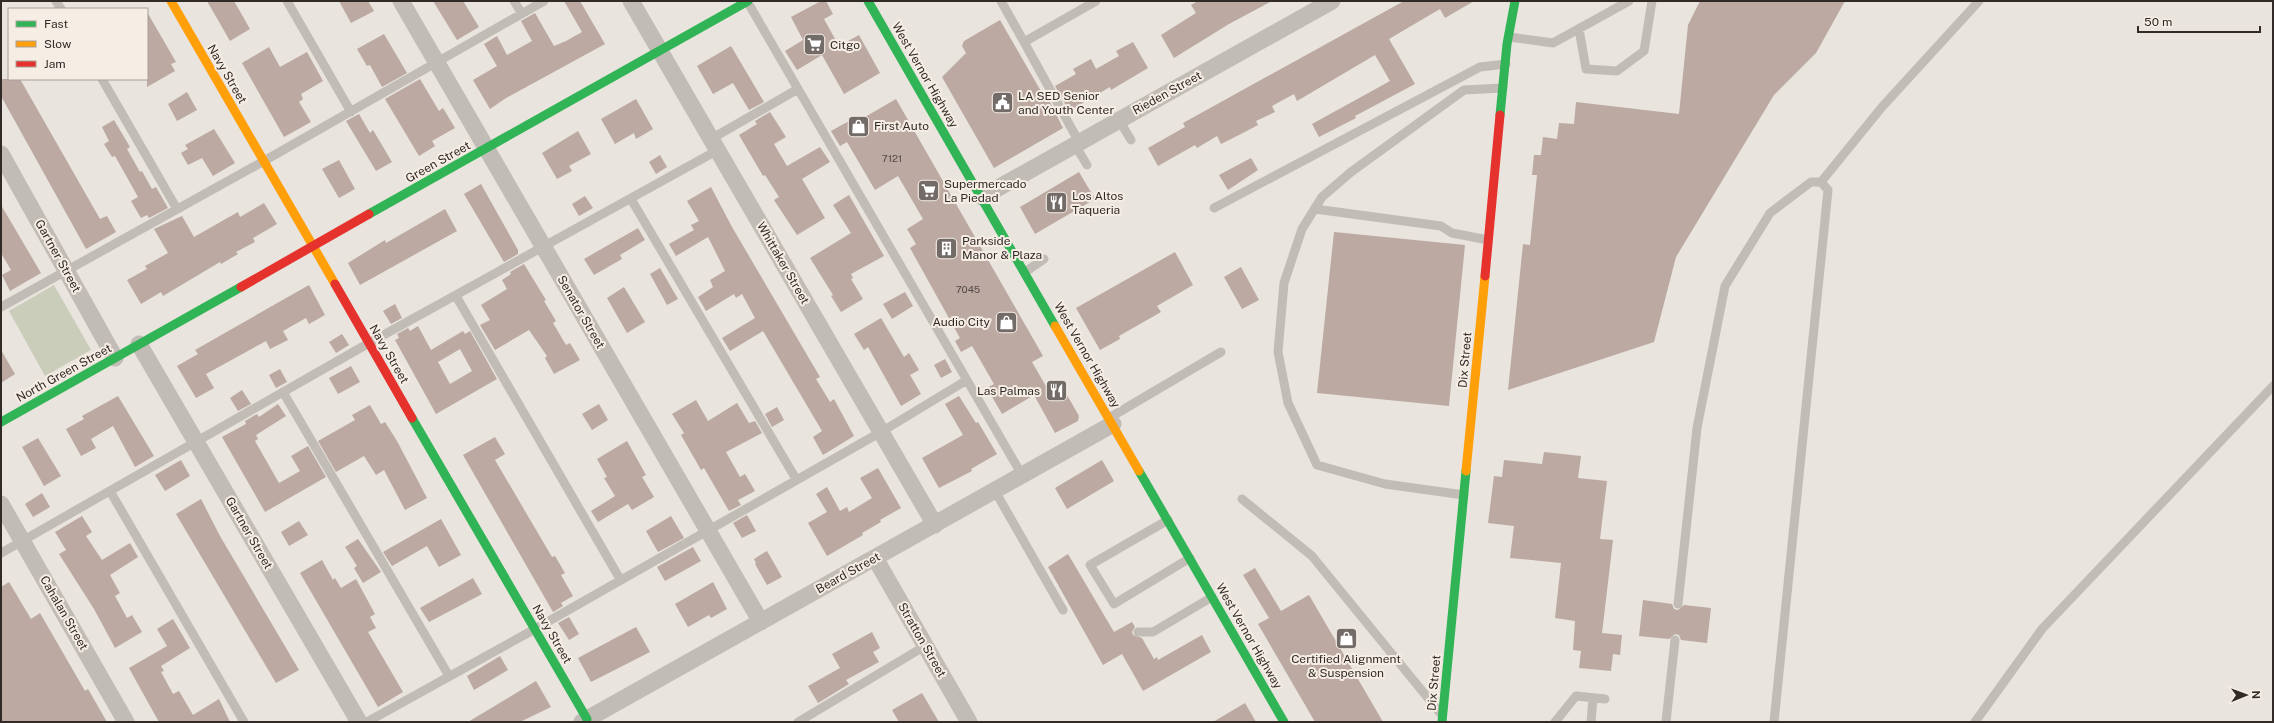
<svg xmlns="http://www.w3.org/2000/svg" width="2274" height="723" font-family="'Public Sans',sans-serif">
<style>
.green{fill:#cacdb9}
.building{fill:#bba9a2;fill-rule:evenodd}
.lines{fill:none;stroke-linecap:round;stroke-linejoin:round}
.lane{stroke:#c2bcb7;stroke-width:9}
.street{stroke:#c2bcb7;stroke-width:17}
.fast{stroke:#30b455;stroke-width:9}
.slow{stroke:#ff9f0a;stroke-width:9}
.jam{stroke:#e5322d;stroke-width:9}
.labels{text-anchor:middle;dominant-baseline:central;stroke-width:4;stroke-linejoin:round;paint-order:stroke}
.number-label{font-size:10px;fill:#544a46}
.poi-label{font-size:12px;fill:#322a27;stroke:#f6eee5;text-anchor:start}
.street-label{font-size:12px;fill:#322a27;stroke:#f6eee5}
</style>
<rect width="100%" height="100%" fill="#e9e4de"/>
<path class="green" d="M54,285L91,350L45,376L9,311Z"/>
<path class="building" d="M207,1H234L250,29L230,41Z
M339,1H368L374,11L351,23Z
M433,1H463L479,27L457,40Z
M564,1H580L605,44L506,98L490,109L473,80L497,66L484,44L497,36L507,55L532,41L521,21L535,13L554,46L566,41L582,32Z
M821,1H826L833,14L824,19L839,46L859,35L880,73L844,94L822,55L797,70L785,51L803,40L791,17Z
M1198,1H1272L1229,24L1174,58L1161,35L1196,13L1191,5Z
M1404,1H1474L1445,18L1440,9L1389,39L1415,84L1355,116L1356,118L1319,137L1312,124L1390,81L1375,55L1297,101L1294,94L1272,106L1275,112L1256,121L1258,125L1241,134L1221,144L1217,136L1197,148L1195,145L1158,166L1148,148L1185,127L1183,123Z
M1700,1H1845L1816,53L1774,95L1676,257L1654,342L1508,390L1523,244L1530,245L1537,175H1532L1534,155H1541L1543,137L1557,139L1559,123L1574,124L1576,102L1679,114L1688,25Z
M147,12L176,62L171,64L175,71L147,87Z
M1000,20L1042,93L1045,92L1063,128L994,168L942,77L966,53L962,46L964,41Z
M384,34L407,73L382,87L370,65L367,66L357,49Z
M1133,42L1148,68L1111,90L1110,87L1069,111L1055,86L1076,74L1073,69L1091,59L1096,69L1119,56L1116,51Z
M731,46L764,102L749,110L733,83L713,94L697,66Z
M269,47L280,67L307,52L323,81L301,94L303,99L299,102L311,122L284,137L242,63Z
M1,79H20L100,219L107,216L116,232L86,249L1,96Z
M420,79L439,111L443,108L455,128L432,141L435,146L419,156L385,99Z
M187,92L197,110L177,121L168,104Z
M636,99L653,129L636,139L634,133L615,144L601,119Z
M896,99L1043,356L1032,362L1047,388L1059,381L1079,416L1078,421L1055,433L1034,395L1002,414L987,388L994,384L972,346L961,352L955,341L960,338L910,248L916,244L907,229L923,219L898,176L875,190L847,142L840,146L831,131L856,117L858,121Z
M770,112L786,137L774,144L787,166L820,147L830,162L802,179L825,218L797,235L774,200L779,197L765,175L763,176L739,135L757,124L755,121Z
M359,114L370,133L373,130L392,162L376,171L346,121Z
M114,120L130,147L127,149L140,172L142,171L152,189L156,187L168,208L149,218L147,215L141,218L131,201L138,197L115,156L112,157L104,144L109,141L102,127Z
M214,129L235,163L213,176L202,158L188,165L181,153L188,149L185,145Z
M578,131L591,154L569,166L572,171L557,179L542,153Z
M660,155L667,167L656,174L649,162Z
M1251,158L1258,170L1228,190L1219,175Z
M339,160L355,189L339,198L322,169Z
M1079,172L1095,199L1035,234L1020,207Z
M481,184L518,250V254L504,262L464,194Z
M711,187L732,227L820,377L816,379L830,402L834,399L854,436L823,455L813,437L822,431L763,331L730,351L722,338L755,318L742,294L736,298L734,294L706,311L698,297L713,287L710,280L725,271L708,237L676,256L669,244L694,230L691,225L699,221L687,201Z
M849,195L884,256L851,274L853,278L851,279L863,299L841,312L831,296L833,295L810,258L851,233L833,205Z
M585,196L593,208L579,216L572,204Z
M264,203L277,224L253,238L255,242L236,252L238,254L221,264L220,262L163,296L161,292L141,304L127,280L147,269L145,266L168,253L154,229L182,216L194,237L238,212L240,217Z
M1,205L41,273L10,291L2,275L11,270L1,253Z
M445,209L457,231L360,285L348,263L385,240L386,243Z
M638,228L645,240L620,255L622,259L594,275L584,259Z
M1334,232L1465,245L1449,406L1317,393Z
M1175,252L1193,285L1157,306L1161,312L1119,336L1120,339L1100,350L1076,308Z
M524,264L546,300L544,301L556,321L553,323L566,345L570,343L580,360L554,374L545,358L547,356L529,330L495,350L480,325L490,320L481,305L507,289L502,280L511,274L510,272Z
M1241,267L1259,300L1242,309L1224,277Z
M660,268L678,299L667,305L650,274Z
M309,285L325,315L309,324L306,318L283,331L288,340L270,349L266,341L206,374L214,388L196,398L177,366L198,354L195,350Z
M624,287L645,322L627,333L607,298Z
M905,292L913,306L892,319L883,304Z
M395,304L402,318L391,324L383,311Z
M881,318L904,357L909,353L919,370L910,375L921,394L901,406L868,347L864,350L854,334Z
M418,326L431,350L463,331L465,334L470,331L497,379L436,414L395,340L399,338L397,334L408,328L410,331ZM460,349L472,371L450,384L438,362Z
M342,334L349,345L336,353L329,342Z
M1,350L15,374L1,383Z
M945,359L952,372L941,378L934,365Z
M351,366L360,382L338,394L329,378Z
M280,369L287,382L276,388L269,375Z
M242,390L251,404L238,411L230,398Z
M118,396L154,456L135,467L113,426L91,439L96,448L81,456L66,429L84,419L82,416Z
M959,396L976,423L978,422L997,454L971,469L972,471L939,488L922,458L963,435L945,404Z
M696,400L708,421L737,403L749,423L755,421L762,433L726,452L740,477L745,474L755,491L738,500L741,505L729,511L704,468L701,470L681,435L684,433L672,414Z
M278,404L286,416L256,435L258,439L255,441L279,483L300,471L291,456L308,446L326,477L265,512L222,437L246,424L245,421L257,414L259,417Z
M599,404L608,420L592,430L582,414Z
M370,405L381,424L385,422L397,441L427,498L405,510L384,470L376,475L364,456L336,472L318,441L355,420L352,415Z
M777,407L784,420L772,427L765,414Z
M495,437L505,454L495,460L552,557L555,556L565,573L561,575L573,596L561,603L563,606L553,612L463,455Z
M38,438L61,476L44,486L22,447Z
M627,441L646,475L642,477L654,497L632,510L628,504L598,522L591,511L615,496L604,478L607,477L597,459Z
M1544,452L1581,456L1578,478L1607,481L1600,539L1613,540L1602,633L1622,635L1620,655L1613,654L1611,671L1579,668L1581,651L1573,650L1575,621L1555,618L1561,563L1510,558L1514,526L1488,523L1494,476L1502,477L1504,460L1542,464Z
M181,460L190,476L165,491L155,475Z
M1102,460L1114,481L1067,509L1055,488Z
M878,468L901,508L880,520L881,522L862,533L863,535L827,556L808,523L827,512L816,494L827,487L840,511L847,507L849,512L872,498L860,478Z
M42,493L50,507L33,517L25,504Z
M201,499L220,536L299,670L276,683L176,514Z
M747,515L756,531L742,538L733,523Z
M82,516L92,532L86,536L102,560L130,543L138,557L110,575L120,593L115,596L127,618L132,615L142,632L115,648L94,609L59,554L66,550L55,532Z
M671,516L684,538L658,552L646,531Z
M441,519L461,555L439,567L427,546L392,566L383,552Z
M299,521L308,535L289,546L281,532Z
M358,539L381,572L363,583L354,568L357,566L345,547Z
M693,547L701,561L665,581L657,567Z
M767,551L782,577L767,585L755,564L756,563L754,559Z
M1068,554L1114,632L1132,622L1135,627L1132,632L1133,635L1142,638L1154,659L1157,657L1158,660L1202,635L1211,652L1143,691L1122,654L1103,665L1048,567Z
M322,560L333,580L335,578L341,588L356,579L375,614L370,617L376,628L368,632L403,692L378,707L300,573Z
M1255,568L1281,611L1309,595L1383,722H1315L1258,624L1269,618L1243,575Z
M473,578L482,594L429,622L420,608Z
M9,582L31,619L40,613L85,691L88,689L107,722H1V587Z
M713,582L727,609L711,618L709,615L688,627L675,604Z
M1643,600L1672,604L1674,609L1678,610L1684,605L1711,608L1707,643L1681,640L1679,635L1675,634L1669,639L1639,636Z
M569,617L579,634L569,640L558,623Z
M173,619L190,648L161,666L164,671L161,672L173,694L179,691L193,715L219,699L230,722H159L140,688L129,668L167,646L157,629Z
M636,627L650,652L591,682L578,658Z
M872,632L880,648L873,652L879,662L846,680L849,684L818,703L808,686L840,668L832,654Z
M500,656L508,670L474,690L467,676Z
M536,681L551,707L520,722H468Z
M922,693L939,722H899L892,710Z
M1245,703L1256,722H1213Z"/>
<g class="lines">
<path class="lane" d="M56,1L61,9
M287,1L351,112
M514,1L522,14
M747,1L1022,475
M1001,1L1024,42
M1579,29L1586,69L1617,71L1644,51L1652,1
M1509,37L1553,43L1629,1
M102,79L177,209
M1119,120L1131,140
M711,139L798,89
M1079,142L1024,42L1096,1
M1075,145L1087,165
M631,199L796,479
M1214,208L1480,67L1506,64
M1315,209L1441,226L1452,233L1488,240
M1025,272L1044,259
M456,296L620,579
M1,307L264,161L544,1
M283,392L449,676
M1109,418L1221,352
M110,491L244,722
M995,491L1063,610
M1464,495L1385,484L1317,465L1288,403L1278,352L1284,283L1302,229L1322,197L1351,172L1464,90L1503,88
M1242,499L1312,556L1441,714
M1168,520L1090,565L1114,604L1190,558
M1,553L369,343L718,150
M1678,604L1697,428L1725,286L1770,213L1811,182H1821L1882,107L1979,1
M1138,632H1153L1212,597
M367,722L535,629L881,432L967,380
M798,722L925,646
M1555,722L1576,696L1605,699
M1591,722L1593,698
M1666,722L1675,640
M1774,722L1828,190L1821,182
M1975,722L2042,629L2273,386"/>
<path class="street" d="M401,1L761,622
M631,1L935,525
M1,154L115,358
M982,197L1332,1
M139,344L359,722
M1,504L126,722
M875,558L969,722
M582,722L1113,424"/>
<path class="fast" d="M868,1L1055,326
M1500,115L1507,44L1515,1
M369,214L748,1
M412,418L587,719
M1,422L241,287
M1139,471L1284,722
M1442,722L1466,471"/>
<path class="slow" d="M171,1L335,284
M1055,326L1139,471
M1466,471L1485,276"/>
<path class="jam" d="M1485,276L1500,115
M335,284L412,418
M241,287L369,214"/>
</g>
<defs>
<symbol id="supermarket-square" viewBox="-11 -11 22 22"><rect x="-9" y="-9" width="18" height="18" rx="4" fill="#726b67" stroke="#f6eee5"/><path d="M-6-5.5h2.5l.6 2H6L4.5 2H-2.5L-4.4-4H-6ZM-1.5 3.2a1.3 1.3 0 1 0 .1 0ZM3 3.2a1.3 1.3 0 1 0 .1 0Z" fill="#fff"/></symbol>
<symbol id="civic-square" viewBox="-11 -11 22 22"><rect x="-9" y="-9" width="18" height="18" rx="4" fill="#726b67" stroke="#f6eee5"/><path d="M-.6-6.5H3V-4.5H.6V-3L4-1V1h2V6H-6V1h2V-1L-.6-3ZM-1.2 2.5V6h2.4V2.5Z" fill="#fff"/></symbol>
<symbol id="shop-square" viewBox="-11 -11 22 22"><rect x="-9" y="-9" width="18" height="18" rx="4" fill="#726b67" stroke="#f6eee5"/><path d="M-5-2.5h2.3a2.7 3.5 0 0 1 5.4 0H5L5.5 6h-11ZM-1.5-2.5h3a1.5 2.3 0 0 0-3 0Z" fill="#fff"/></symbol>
<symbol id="restaurant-square" viewBox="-11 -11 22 22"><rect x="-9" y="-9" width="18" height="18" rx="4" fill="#726b67" stroke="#f6eee5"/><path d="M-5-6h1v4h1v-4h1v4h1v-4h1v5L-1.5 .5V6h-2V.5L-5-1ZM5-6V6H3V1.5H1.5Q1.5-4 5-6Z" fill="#fff"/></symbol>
<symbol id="building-square" viewBox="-11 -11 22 22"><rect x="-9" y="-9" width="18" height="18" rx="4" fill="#726b67" stroke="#f6eee5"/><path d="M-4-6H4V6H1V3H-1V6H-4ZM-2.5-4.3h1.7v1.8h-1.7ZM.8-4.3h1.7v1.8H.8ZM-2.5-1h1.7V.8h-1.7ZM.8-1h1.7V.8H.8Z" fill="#fff"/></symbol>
</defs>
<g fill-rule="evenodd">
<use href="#supermarket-square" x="802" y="32" width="25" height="25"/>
<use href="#civic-square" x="990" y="90" width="25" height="25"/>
<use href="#shop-square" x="846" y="114" width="25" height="25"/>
<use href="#supermarket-square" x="916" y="178" width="25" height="25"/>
<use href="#restaurant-square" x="1044" y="190" width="25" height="25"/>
<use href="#building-square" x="934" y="236" width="25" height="25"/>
<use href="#shop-square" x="994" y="310" width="25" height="25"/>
<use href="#restaurant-square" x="1044" y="378" width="25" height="25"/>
<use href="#shop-square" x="1334" y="626" width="25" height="25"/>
</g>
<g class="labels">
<g class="number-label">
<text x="892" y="158">7121</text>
<text x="968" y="289">7045</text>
</g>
<g class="poi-label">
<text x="830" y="45">Citgo</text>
<text x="1018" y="96">LA SED Senior<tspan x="1018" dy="14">and Youth Center</tspan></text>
<text x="874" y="126">First Auto</text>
<text x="944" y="184">Supermercado<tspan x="944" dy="14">La Piedad</tspan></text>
<text x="1072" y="196">Los Altos<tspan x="1072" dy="14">Taqueria</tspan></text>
<text x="962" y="241">Parkside<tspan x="962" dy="14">Manor &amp; Plaza</tspan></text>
<text x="990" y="322" text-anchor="end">Audio City</text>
<text x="1040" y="391" text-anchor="end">Las Palmas</text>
<text x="1346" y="659" text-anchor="middle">Certified Alignment<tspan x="1346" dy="14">&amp; Suspension</tspan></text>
</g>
<g class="street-label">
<text transform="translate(227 74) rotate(60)">Navy Street</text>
<text transform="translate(925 75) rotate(60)">West Vernor Highway</text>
<text transform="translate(1167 93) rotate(-29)">Rieden Street</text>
<text transform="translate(438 162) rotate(-29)">Green Street</text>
<text transform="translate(58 256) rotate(61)">Gartner Street</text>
<text transform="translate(783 263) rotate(60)">Whittaker Street</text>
<text transform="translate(581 312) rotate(60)">Senator Street</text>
<text transform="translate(389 354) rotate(60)">Navy Street</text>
<text transform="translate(1087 355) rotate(60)">West Vernor Highway</text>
<text transform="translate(1465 360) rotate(-85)">Dix Street</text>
<text transform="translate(64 373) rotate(-29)">North Green Street</text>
<text transform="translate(249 533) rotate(60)">Gartner Street</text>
<text transform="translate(848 573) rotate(-29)">Beard Street</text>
<text transform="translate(64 613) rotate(60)">Cahalan Street</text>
<text transform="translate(552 634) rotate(60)">Navy Street</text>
<text transform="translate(1249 636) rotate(60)">West Vernor Highway</text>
<text transform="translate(922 640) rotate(60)">Stratton Street</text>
<text transform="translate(1434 683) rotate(-85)">Dix Street</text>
</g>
</g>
<rect width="2274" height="723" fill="none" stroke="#322a27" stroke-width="4"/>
<rect x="8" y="8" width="140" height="72" fill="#f6eee5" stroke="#a8a099"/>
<rect x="16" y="21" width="20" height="6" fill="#30b455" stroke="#a8a099"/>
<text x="44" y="28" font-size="12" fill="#322a27">Fast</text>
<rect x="16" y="41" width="20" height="6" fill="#ff9f0a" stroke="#a8a099"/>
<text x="44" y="48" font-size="12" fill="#322a27">Slow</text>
<rect x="16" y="61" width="20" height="6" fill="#e5322d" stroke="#a8a099"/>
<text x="44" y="68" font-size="12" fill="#322a27">Jam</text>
<g transform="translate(2246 695) rotate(89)" stroke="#f6eee5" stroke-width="3" paint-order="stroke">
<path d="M0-3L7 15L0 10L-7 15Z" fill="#322a27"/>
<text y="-6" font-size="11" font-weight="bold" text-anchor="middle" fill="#322a27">N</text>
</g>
<path d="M2138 26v6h122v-6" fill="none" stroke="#322a27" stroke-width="2"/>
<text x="2144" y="26" font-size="12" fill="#322a27" stroke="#f6eee5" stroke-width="3" paint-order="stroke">50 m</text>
</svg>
